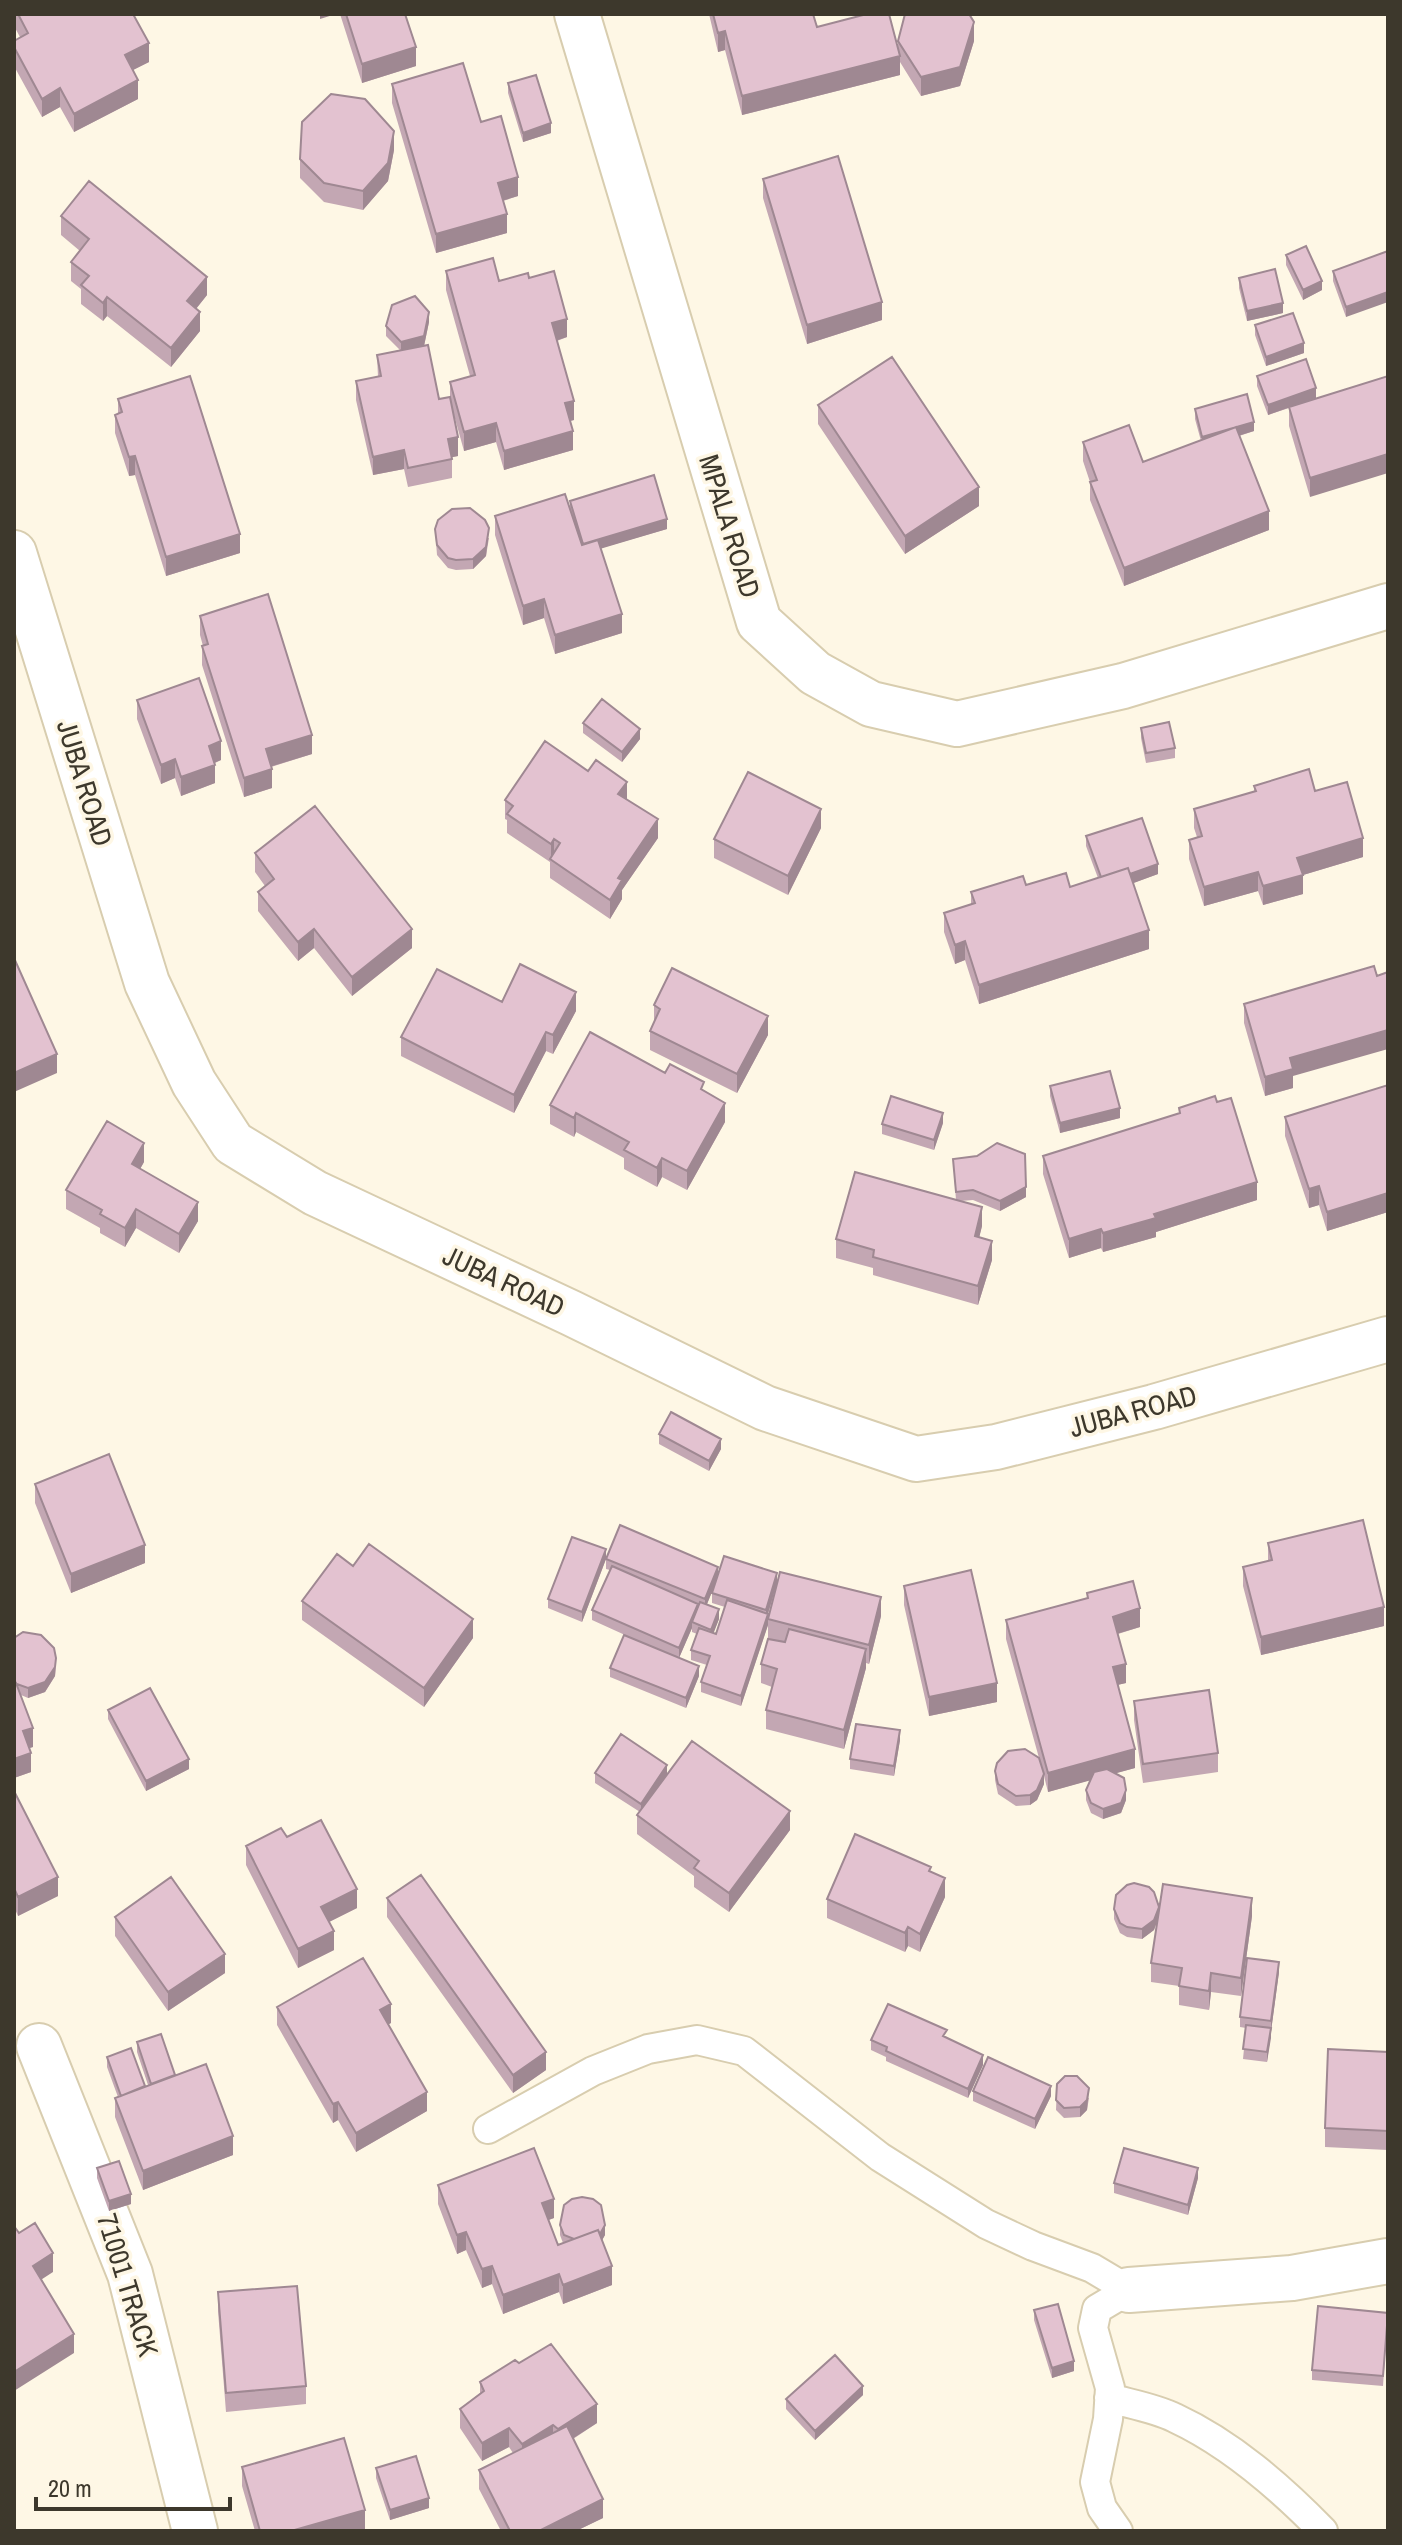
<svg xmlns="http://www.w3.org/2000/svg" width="1402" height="2545" font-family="'Archivo Narrow',sans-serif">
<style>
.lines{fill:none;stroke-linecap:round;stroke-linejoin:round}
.lane-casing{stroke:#d8cdaf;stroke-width:32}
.street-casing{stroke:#d8cdaf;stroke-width:48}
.lane{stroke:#fff;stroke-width:28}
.street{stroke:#fff;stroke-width:44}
.wall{fill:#c3a7b3;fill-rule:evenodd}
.shaded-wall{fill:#9f8892}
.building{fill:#e3c2d0;stroke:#9f8892;stroke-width:2}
.labels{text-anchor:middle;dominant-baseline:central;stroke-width:7;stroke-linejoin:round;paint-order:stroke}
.street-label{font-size:28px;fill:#3d382c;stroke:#fef7e5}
</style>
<rect width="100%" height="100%" fill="#fef7e5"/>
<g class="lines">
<defs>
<path id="lane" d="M488,2129L593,2071L648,2049L697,2040L744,2051L880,2157L986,2224L1033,2246L1092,2268L1129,2290L1097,2309L1093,2328L1110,2388L1108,2419L1095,2482L1102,2508L1118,2531
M1109,2398C1130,2404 1155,2408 1175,2418C1231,2444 1280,2487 1323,2531"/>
<path id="street" d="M577,14L759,622L815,673L871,704L957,724L1123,686L1388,606
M14,553L147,983L194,1083L233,1143L315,1193L571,1313L765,1408L916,1459L996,1447L1154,1407L1388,1339
M39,2046L130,2274L195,2531
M1129,2290L1292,2278L1388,2261"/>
</defs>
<use href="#lane" class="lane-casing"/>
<use href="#street" class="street-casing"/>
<use href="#lane" class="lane"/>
<use href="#street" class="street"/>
</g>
<path class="wall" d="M14,14H133L149,62L133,70L138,99L74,132L60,107L42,117L14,66V41L20,37L14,26Z
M340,14H405L416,66L362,83Z
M709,14H813L817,27L898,50V41H974L960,86L921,96L900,62V75L742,115L725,50L718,52Z
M508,83L551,133L523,142L508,93Z
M392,84L481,122L518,196L503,201L507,233L436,253L392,103Z
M394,150L388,181L363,210L324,202L300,178V159Z
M763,179L882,320L807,344L763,198Z
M61,216L207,295L196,309L200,331L171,367L107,316L103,321L81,304V289L71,281V262L80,251L61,235Z
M1388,251L1346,317L1333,281V271Z
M1286,255L1322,290L1303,300L1286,265Z
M446,271L499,281L529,278L567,337L557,341L574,420L570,421L573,450L504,470L496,442L464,451L454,415L458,456L452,457V478L408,487L404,469L373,475L356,400V381L378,377L377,355L400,350L386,336V326L429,322L424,346L439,399L450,397V382L470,376L446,290Z
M1239,278L1283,313L1247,321L1239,288Z
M1255,325L1304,353L1266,366L1255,335Z
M1257,376L1316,398L1310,497L1289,426V408L1268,415L1257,386Z
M118,399L240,553L166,576L135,475L129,476L115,433V415L118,414Z
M818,405L979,506L905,554L818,424Z
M1195,409L1254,431L1239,436L1269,530L1124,586L1090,500V482L1083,461V442L1143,462L1201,441L1195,419Z
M570,501L667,529L601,548L622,633L555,654L544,618L523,625L495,535V516L570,510Z
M435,529L489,538L486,556L473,569L456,570L448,568L437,555Z
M200,616L312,754L271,767L272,788L244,797L202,665V646H203L200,635Z
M137,700L221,760L215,763V783L181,796L175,778L161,784L137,719Z
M583,723L640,739L622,762L583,733Z
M1141,728L1175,748V758L1146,763L1141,738Z
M1254,786L1315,791L1363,857L1303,875V894L1263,905L1258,891L1204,906L1189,859V840L1197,837L1194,828V809L1254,792Z
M505,800H627L658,838L622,890V899L610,919L550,878V862L507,833V820L505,819Z
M821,828L788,895L714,858V839Z
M1086,836L1158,874L1133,883L1149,949L979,1004L965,960L955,964L944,932V913L971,904V892L1026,885L1070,887L1098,878L1086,846Z
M255,853L412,948L352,996L314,948L298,961L258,911V892L265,886L255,872Z
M502,1002L576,1011L553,1054L546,1051L514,1113L401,1056V1037Z
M1244,1004L1293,1076V1088L1265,1096L1244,1023Z
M654,1005L768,1035L737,1093L650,1050V1031L654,1023Z
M665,1073L704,1091L725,1122L687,1190L662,1177L657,1187L624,1169V1158L576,1132L574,1137L550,1124V1105Z
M1388,1085V1212L1327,1231L1319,1205L1309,1208L1285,1136V1117Z
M1050,1086L1120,1118L1060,1133L1050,1096Z
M1179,1108L1257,1200L1156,1232V1237L1103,1252L1101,1248L1069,1258L1043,1174V1156L1179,1114Z
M943,1123L934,1150L882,1134V1124Z
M977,1156L1026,1197L1000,1211L973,1200L961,1201L982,1226L979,1237L992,1260L978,1305L873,1275V1268L836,1258V1239L956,1200L953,1159Z
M144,1162L140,1169L198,1221L179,1253L136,1228L125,1247L100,1233V1228L66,1209V1190Z
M659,1434L721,1449L709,1471L659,1444Z
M35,1484L145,1563L71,1593L35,1503Z
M1268,1543L1384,1626L1261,1655L1243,1586V1567L1268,1561Z
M606,1559L582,1622L548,1608V1599Z
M606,1559L777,1582L881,1616L869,1664L866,1663V1668L844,1749L766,1729V1710L772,1687L761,1683V1664L768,1638V1625L741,1706L701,1692V1682L707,1665L691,1660V1650L697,1634L692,1632V1628L679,1658L699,1676L686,1708L610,1677V1668L647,1645L592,1620V1610L610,1570L606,1569ZM716,1582L712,1593V1603L725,1607L716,1634L713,1633L719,1619L707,1604ZM776,1588L768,1618V1614Z
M353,1566L473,1638L424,1707L302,1620V1601Z
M904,1586L997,1702L929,1716L904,1605Z
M1087,1593L1140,1627L1118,1634L1126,1683L1117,1685L1135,1768L1116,1773L1126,1800L1121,1813L1103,1819L1091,1813L1086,1800V1790L1090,1780L1048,1792L1044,1776V1784L1037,1800L1030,1805L1016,1806L998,1794L995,1780V1771L1039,1758L1006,1639V1620L1087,1598Z
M14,1638L56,1668L55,1676L45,1692L28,1698L21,1695L33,1747L29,1748L31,1772L14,1778Z
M1134,1701L1218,1753V1772L1143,1783L1134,1720Z
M108,1710L189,1769L146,1791L108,1719Z
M900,1740L894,1776L850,1769V1759Z
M595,1773L667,1775L790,1830L729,1912L694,1887V1876L637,1834V1815L640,1812L595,1783Z
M14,1791L58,1896L18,1916L14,1907Z
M287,1837L357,1908L329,1922L334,1950L298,1968L246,1865V1846Z
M931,1872L945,1897L920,1952L908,1946L905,1952L827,1918V1899Z
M387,1898L546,2070L513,2093L387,1917Z
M1159,1907L1252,1916L1241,1996L1211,1992L1209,2010L1179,2005V1986L1151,1982V1963L1157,1922L1154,1930L1142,1939L1127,1937L1120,1933L1114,1919V1909Z
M115,1917L225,1973L168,2011L115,1936Z
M1279,1972L1267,2062L1243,2059L1246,2028L1240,2027V2017Z
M277,2007L391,2023L388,2024L427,2111L356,2152L338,2120L333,2123L277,2025Z
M947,2038L983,2065L968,2098L886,2061V2057L871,2050V2040Z
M137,2042L175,2075L233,2155L143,2190L115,2117V2098L118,2097L107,2067V2057L145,2086L148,2085L137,2052Z
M1388,2052V2150L1325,2147V2128Z
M1057,2084L1089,2098L1087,2110L1080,2117L1064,2118L1056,2110Z
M973,2091L1051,2096L1035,2129L973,2101Z
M97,2168L131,2204L109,2211L97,2178Z
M1198,2178L1188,2215L1114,2193V2183Z
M438,2185L554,2218L549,2220L558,2245L563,2243L560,2235V2225L605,2235L602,2240L612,2285L563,2304L559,2292L503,2314L492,2284L482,2288L466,2250L457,2254L438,2204Z
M218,2292L306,2386V2404L226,2412L218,2311Z
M1034,2310L1074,2371L1052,2378L1034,2320Z
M1388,2313L1383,2386L1312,2380V2370Z
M480,2382L597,2423L573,2439L603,2518L576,2531H501L479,2489V2470L513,2453L509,2447L482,2461L460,2428V2409L480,2393Z
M863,2395L815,2440L786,2409V2399Z
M242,2467L365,2529L357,2531H255L242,2486Z
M376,2468L429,2508L390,2520L376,2478Z"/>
<path class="shaded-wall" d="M320,14H336L320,19Z
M974,22V41L960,86L921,96V77Z
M725,31V50L718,52V33Z
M149,43V62L125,74V55Z
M416,47V66L362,83V64Z
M900,56V75L742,115V96Z
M138,80V99L74,132V114Z
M60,88V107L42,117V99Z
M551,123V133L523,142V133Z
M394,131V150L388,181L363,210V191Z
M518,177V196L498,202V183Z
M507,214V233L436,253V234Z
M207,277V295L187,320V301Z
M1322,281V290L1303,300V290Z
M1388,292V302L1346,317V307Z
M107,297V316L103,321V303Z
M882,302V320L807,344V325Z
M1283,303V313L1247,321V311Z
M200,312V331L171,367V348Z
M429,312V322L424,346L401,352V342Z
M567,319V337L552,342V323Z
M1304,343V353L1266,366V357Z
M1316,388V398L1268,415V405Z
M574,401V420L565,422V403Z
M1254,422V431L1202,447V437Z
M496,423V442L464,451V432Z
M573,431V450L504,470V451Z
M458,437V456L448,458V439Z
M404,450V469L373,475V457Z
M1388,454V473L1310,497V478Z
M135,456V475L129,476V457Z
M979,487V506L905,554V536Z
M1269,511V530L1124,586V568Z
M667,519V529L583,554V544Z
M489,528L486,556L473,569V559Z
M240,534V553L166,576V557Z
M544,599V618L523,625V606Z
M622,614V633L555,654V635Z
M640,729V739L622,762V752Z
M312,735V754L266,768V749Z
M221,741V760L209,765V746Z
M175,759V778L161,784V765Z
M215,765V783L181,796V777Z
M272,769V788L244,797V778Z
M627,782V801L618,794Z
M821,809V828L788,895V876Z
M658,819V838L622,890V899L610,919V900L618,878Z
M1363,838V857L1303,875V894L1263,905V886L1297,858Z
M554,839V858L551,860V844Z
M1158,864V874L1104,894V884Z
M1258,872V891L1204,906V887Z
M314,929V948L298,961V942Z
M412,929V948L352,996V977Z
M1149,930V949L979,1004V985Z
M965,941V960L955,964V945Z
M576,992V1011L553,1054V1035Z
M768,1016V1035L737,1093V1074Z
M1388,1021V1049L1293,1076V1088L1265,1096V1077L1290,1058Z
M546,1032V1051L514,1113V1095Z
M57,1054V1073L14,1092V1073Z
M725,1103V1122L687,1190V1171Z
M1120,1108V1118L1060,1133V1123Z
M576,1113V1132L574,1137V1118Z
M943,1113V1123L934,1150V1140Z
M144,1143V1162L132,1183V1164Z
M662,1158V1177L657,1187V1168Z
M1257,1182V1200L1156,1232V1237L1103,1252V1233L1154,1214Z
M1319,1186V1205L1309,1208V1189Z
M1026,1187V1197L1000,1211V1201Z
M1388,1193V1212L1327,1231V1212Z
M198,1202V1221L179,1253V1234Z
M982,1207V1226L975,1255V1236Z
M136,1209V1228L125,1247V1228Z
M1101,1229V1248L1069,1258V1239Z
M992,1241V1260L978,1305V1286Z
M721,1439V1449L709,1471V1461Z
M145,1545V1563L71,1593V1574Z
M606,1549V1559L582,1622V1612Z
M718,1567V1577L705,1609V1599Z
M777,1573V1583L766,1620V1610Z
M881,1597V1616L869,1664V1645Z
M698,1604V1614L692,1622V1628L679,1658V1648Z
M1384,1607V1626L1261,1655V1637Z
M1140,1608V1627L1113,1635V1617Z
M719,1609V1619L711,1640V1630Z
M768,1614V1625L741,1706V1696Z
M473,1619V1638L424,1707V1688Z
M866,1649V1668L844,1749V1730Z
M56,1658L55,1676L45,1692L28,1698V1688Z
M1126,1664V1683L1113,1686V1667Z
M699,1666V1676L686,1708V1698Z
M997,1683V1702L929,1716V1697Z
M33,1728V1747L23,1750V1731Z
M900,1730V1740L894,1776V1766Z
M1135,1749V1768L1048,1792V1773Z
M31,1753V1772L14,1778V1759Z
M189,1759V1769L146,1791V1781Z
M667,1765V1775L641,1813V1804Z
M1044,1774V1784L1037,1800L1030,1805V1795Z
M1126,1790V1800L1121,1813L1103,1819V1809Z
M790,1811V1830L729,1912V1893Z
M58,1877V1896L18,1916V1897Z
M945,1878V1897L920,1952V1934Z
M357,1889V1908L321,1926V1907Z
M1252,1898V1916L1241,1996V1978Z
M1159,1907V1916L1154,1930L1142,1939V1929Z
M908,1927V1946L905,1952V1933Z
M334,1931V1950L298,1968V1949Z
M225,1954V1973L168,2011V1992Z
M1279,1962V1972L1271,2031V2021Z
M1211,1973V1992L1209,2010V1991Z
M391,2004V2023L380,2029V2010Z
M1271,2028V2038L1267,2062V2052Z
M546,2052V2070L513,2093V2075Z
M983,2055V2065L968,2098V2089Z
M1051,2086V2096L1035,2129V2119Z
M1089,2088L1087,2110L1080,2117V2107Z
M427,2092V2111L356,2152V2133Z
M338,2102V2120L333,2123V2104Z
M233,2136V2155L143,2190V2171Z
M1198,2168V2178L1188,2215V2205Z
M131,2194V2204L109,2211V2201Z
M554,2199V2218L542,2222V2203Z
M605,2225V2235L600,2244L592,2250Z
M466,2232V2250L457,2254V2235Z
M53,2253V2272L33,2285V2266Z
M492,2266V2284L482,2288V2269Z
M612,2266V2285L563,2304V2285Z
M559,2274V2292L503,2314V2295Z
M74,2334V2353L14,2391V2372Z
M1074,2361V2371L1052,2378V2368Z
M863,2386V2395L815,2440V2431Z
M597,2404V2423L558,2448V2429Z
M553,2425V2444L522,2463V2444Z
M509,2428V2447L482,2461V2443Z
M429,2498V2508L390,2520V2510Z
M603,2499V2518L576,2531H539Z
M365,2510V2529L357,2531H291Z"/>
<path class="building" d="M18,14H133L149,43L125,55L138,80L74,114L60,88L42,99L14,47V41L28,33Z
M346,14H405L416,47L362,64Z
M713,14H813L817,27L867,14H889L900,56L742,96L725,31L718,33Z
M905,14H969L974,22L960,67L921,77L898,41Z
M463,63L481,122L501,116L518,177L498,183L507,214L436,234L392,84Z
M536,75L551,123L523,133L508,83Z
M331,94L365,99L394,131L388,163L363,191L324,183L300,159L302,122Z
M838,156L882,302L807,325L763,179Z
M89,181L207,277L187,301L200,312L171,348L107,297L103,303L81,285L89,276L71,262L89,239L61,216Z
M1306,246L1322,281L1303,290L1286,255Z
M1388,251V292L1346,307L1333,271Z
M493,258L499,281L528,273L529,278L554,271L567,319L552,323L574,401L565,403L573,431L504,451L496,423L464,432L450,382L475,375L446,271Z
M1275,269L1283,303L1247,311L1239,278Z
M415,296L429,312L424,336L401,342L386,326L392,305Z
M1293,313L1304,343L1266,357L1255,325Z
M428,345L439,399L450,397L458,437L448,439L452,459L408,468L404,450L373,457L356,381L381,376L377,355Z
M892,357L979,487L905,536L818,405Z
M1306,359L1316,388L1268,405L1257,376Z
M190,376L240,534L166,557L135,456L129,457L115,415L122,412L118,399Z
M1388,376V454L1310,478L1289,407Z
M1247,394L1254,422L1202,437L1195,409Z
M1129,425L1143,462L1236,427L1269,511L1124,568L1090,482L1097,480L1083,442Z
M654,475L667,519L583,544L570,501Z
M565,494L582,545L598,540L622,614L555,635L544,599L523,606L495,516Z
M470,508L485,520L489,528L486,547L473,559L456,560L448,558L437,545L435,529L438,520L452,509Z
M268,594L312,735L266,749L272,769L244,778L202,646L208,644L200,616Z
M199,678L221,741L209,746L215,765L181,777L175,759L161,765L137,700Z
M602,699L640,729L622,752L583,723Z
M1169,722L1175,748L1146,753L1141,728Z
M545,741L588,771L596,760L627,782L618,794L658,819L618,878L622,880L610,900L550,859L560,843L554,839L551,844L507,814L513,806L505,800Z
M1309,769L1315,791L1347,782L1363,838L1297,858L1303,875L1263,886L1258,872L1204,887L1189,840L1202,836L1194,809L1256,791L1254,786Z
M748,772L821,809L788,876L714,839Z
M315,806L412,929L352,977L314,929L298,942L258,892L274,879L255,853Z
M1142,818L1158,864L1130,874L1128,868L1101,877L1086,836Z
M1128,868L1149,930L979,985L965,941L955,945L944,913L975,903L971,892L1023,876L1026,885L1066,873L1070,887Z
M14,958L57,1054L14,1073Z
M520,964L576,992L553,1035L546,1032L514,1095L401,1037L437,969L502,1002Z
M1374,966L1377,976L1388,972V1030L1290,1058L1293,1069L1265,1077L1244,1004Z
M672,968L768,1016L737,1074L650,1031L660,1009L654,1005Z
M590,1032L665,1073L670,1064L704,1082L701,1089L725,1103L687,1171L662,1158L657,1168L624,1150L629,1142L576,1113L574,1118L550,1105Z
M1110,1071L1120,1108L1060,1123L1050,1086Z
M1388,1085V1193L1327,1212L1319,1186L1309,1189L1285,1117Z
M891,1096L943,1113L934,1140L882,1124Z
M1215,1096L1217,1102L1231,1098L1257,1182L1154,1214L1156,1218L1103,1233L1101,1229L1069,1239L1043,1156L1180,1113L1179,1108Z
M107,1121L144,1143L132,1164L198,1202L179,1234L136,1209L125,1228L100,1214L102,1210L66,1190Z
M997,1143L1025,1154L1026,1187L1000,1201L973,1190L956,1192L953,1159L977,1156Z
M855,1172L982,1207L975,1236L992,1241L978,1286L873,1257L874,1250L836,1239Z
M671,1412L721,1439L709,1461L659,1434Z
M109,1454L145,1545L71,1574L35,1484Z
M1363,1520L1384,1607L1261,1637L1243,1567L1272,1560L1268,1543Z
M620,1525L718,1567L705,1599L606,1559Z
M572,1537L606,1549L582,1612L548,1599Z
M369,1544L473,1619L424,1688L302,1601L337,1554L353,1566Z
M724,1556L777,1573L766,1610L712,1593Z
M612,1566L698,1604L679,1648L592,1610Z
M971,1570L997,1683L929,1697L904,1586Z
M780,1572L881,1597L869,1645L768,1619Z
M1133,1581L1140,1608L1113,1617L1126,1664L1113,1667L1135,1749L1048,1773L1006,1620L1088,1598L1087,1593Z
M727,1600L768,1614L741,1696L701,1682L710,1656L691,1650L699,1628L716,1634Z
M700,1602L719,1609L711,1630L692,1622Z
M789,1629L866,1649L844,1730L766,1710L777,1669L761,1664L768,1639L785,1642Z
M23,1632L41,1635L54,1648L56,1658L55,1667L45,1682L28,1688L14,1683V1638Z
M624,1635L699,1666L686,1698L610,1668Z
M16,1683L33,1728L23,1731L31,1753L14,1759V1684Z
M150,1688L189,1759L146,1781L108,1710Z
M1209,1690L1218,1753L1143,1764L1134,1701Z
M856,1724L900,1730L894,1766L850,1759Z
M621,1734L667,1765L641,1804L595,1773Z
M692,1741L790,1811L729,1893L694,1868L699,1861L637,1815Z
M1025,1749L1039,1758L1044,1774L1037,1790L1030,1795L1016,1796L998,1784L995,1771L997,1763L1008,1751Z
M1107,1769L1124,1778L1126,1790L1121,1803L1103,1809L1091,1803L1086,1790L1094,1772Z
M14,1791L58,1877L18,1897L14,1888Z
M321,1820L357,1889L321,1907L334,1931L298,1949L246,1846L281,1828L287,1837Z
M855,1834L931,1867L929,1871L945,1878L920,1934L908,1927L905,1933L827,1899Z
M421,1875L546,2052L513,2075L387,1898Z
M171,1877L225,1954L168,1992L115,1917Z
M1134,1883L1149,1887L1154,1892L1159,1907L1154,1920L1142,1929L1127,1927L1120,1923L1114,1909L1116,1895L1127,1885Z
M1163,1884L1252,1898L1241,1978L1211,1973L1209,1991L1179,1986L1182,1968L1151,1963Z
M363,1958L391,2004L380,2010L427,2092L356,2133L338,2102L333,2104L277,2007Z
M1247,1958L1279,1962L1271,2021L1240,2017Z
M888,2004L947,2030L943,2036L983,2055L968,2089L886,2051L887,2047L871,2040Z
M1246,2025L1271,2028L1267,2052L1243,2049Z
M161,2034L175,2075L151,2084L137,2042Z
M131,2048L145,2086L121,2096L107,2057Z
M1328,2049L1388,2052V2131L1325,2128Z
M988,2057L1051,2086L1035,2119L973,2091Z
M206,2064L233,2136L143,2171L115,2098Z
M1065,2076H1077L1089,2088L1087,2100L1080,2107L1064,2108L1056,2100L1057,2084Z
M534,2148L554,2199L542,2203L558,2245L598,2230L612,2266L563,2285L559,2274L503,2295L492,2266L482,2269L466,2232L457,2235L438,2185Z
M1124,2148L1198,2168L1188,2205L1114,2183Z
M119,2161L131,2194L109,2201L97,2168Z
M582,2197L593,2199L601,2205L605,2225L600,2234L598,2230L574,2239L564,2235L560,2225L564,2205L572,2199Z
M35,2223L53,2253L33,2266L74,2334L14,2372V2226L19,2233Z
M297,2286L306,2386L226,2393L218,2292Z
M1058,2304L1074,2361L1052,2368L1034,2310Z
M1318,2306L1388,2313L1383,2376L1312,2370Z
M551,2344L597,2404L558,2429L553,2425L522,2444L509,2428L482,2443L460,2409L484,2391L480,2382L515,2360L519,2363Z
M835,2355L863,2386L815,2431L786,2399Z
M567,2426L603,2499L539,2531H510L479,2470Z
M344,2438L365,2510L291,2531H260L242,2467Z
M416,2456L429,2498L390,2510L376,2468Z"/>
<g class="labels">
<g class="street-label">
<text transform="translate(730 526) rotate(73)">MPALA ROAD</text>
<text transform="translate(85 783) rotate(73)">JUBA ROAD</text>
<text transform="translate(504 1281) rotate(25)">JUBA ROAD</text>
<text transform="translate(1133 1411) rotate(-15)">JUBA ROAD</text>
<text transform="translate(128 2285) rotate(73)">71001 TRACK</text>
</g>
</g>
<rect width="1402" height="2545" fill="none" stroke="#3d382c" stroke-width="32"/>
<path d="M36 2497v12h194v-12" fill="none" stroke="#3d382c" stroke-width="4"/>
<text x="48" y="2497" font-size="24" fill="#3d382c" stroke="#fef7e5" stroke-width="6" paint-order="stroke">20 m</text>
</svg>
